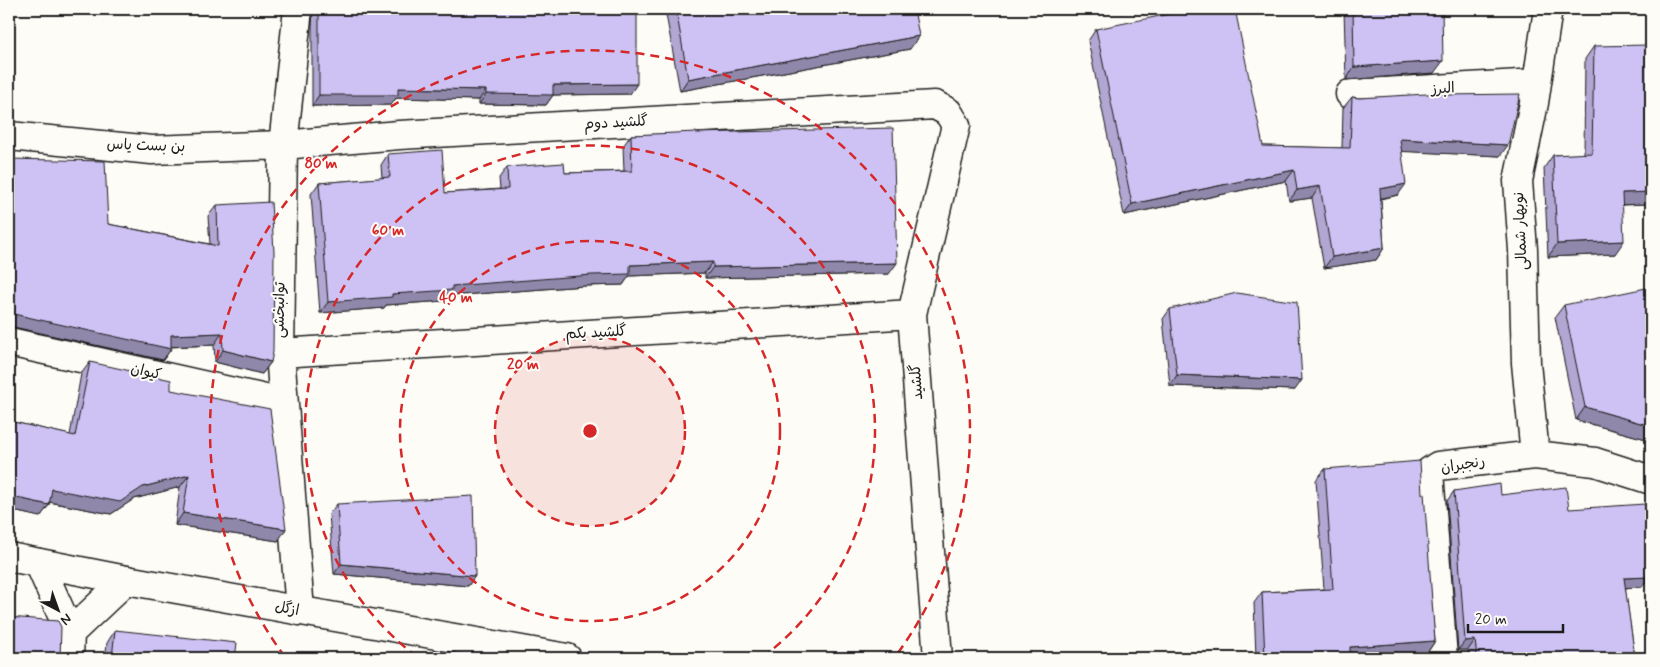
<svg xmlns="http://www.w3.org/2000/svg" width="1660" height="667" font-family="Mynerve,'Playpen Sans Arabic',sans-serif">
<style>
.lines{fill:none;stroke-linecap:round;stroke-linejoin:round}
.minor-casing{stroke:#1c1c1c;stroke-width:31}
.major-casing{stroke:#1c1c1c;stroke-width:31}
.minor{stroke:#fdfcf7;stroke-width:28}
.major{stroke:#fdfcf7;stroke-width:28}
.wall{fill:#b1a7d2;stroke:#1c1c1c}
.shaded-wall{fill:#9088ab;stroke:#1c1c1c}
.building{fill:#cec2f4;stroke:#1c1c1c}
.ring{fill:none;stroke:#d62828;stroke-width:2.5;stroke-dasharray:9 6}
.labels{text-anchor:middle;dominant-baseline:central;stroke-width:4;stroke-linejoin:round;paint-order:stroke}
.street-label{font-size:15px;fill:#1c1c1c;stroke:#fdfcf7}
.centre{fill:#d62828;stroke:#fdfcf7;stroke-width:2.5}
.ring-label{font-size:15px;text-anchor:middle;font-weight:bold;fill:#d62828;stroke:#fdfcf7;stroke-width:4;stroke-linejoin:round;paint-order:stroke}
</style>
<rect width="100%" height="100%" fill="#fdfcf7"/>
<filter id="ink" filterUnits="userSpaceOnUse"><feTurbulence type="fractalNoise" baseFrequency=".02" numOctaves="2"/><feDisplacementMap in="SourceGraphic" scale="10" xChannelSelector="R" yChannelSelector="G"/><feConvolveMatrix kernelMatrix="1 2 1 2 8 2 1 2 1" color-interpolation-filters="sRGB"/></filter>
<g filter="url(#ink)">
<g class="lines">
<defs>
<path id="minor" d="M298,9L283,145L280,353L300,611
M1350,94L1537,83
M9,136L152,150L283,145L399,135L935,105L948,112L956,125L912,314L938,658
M9,342L283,403
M280,353L912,314
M1535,455L1526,363L1523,250L1518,181L1534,103L1548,9
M39,563L70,633L126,580
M69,658L70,633
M1443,658L1429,472L1438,466L1535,455L1595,462L1651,480"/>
<path id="major" d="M9,557L126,580L567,658"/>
</defs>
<use href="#minor" class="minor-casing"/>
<use href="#major" class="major-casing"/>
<use href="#minor" class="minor"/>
<use href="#major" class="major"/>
</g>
<path class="wall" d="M313,9H637L630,94L553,95L546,105L479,104V100L396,98L391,105L312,106V27Z
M665,9H914L910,49L680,91Z
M1344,9H1442L1434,73L1346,80Z
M1096,29L1263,146L1342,148L1343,108L1352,97L1359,98L1443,95L1500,156L1402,151L1398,195L1381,199L1384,248L1376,260L1324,268L1312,198L1289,201L1286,181L1124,215L1088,41Z
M1594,46L1648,204L1622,205L1615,254L1548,257L1544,168L1553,155L1584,154L1585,59Z
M696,133L889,274L705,278V273L629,276L623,285L584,286L448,296L445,301L386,305L384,308L320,313L311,194L319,183L382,178L381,165L388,154L445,193L500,189L499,178L507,167L565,173L624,171L623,146L631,135Z
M217,205L271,362L262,374L215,362L214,345L171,347V349L163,360L9,326L108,224L210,244L208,216Z
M1564,305L1646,439L1576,420L1555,317Z
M1170,309L1295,390L1170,386L1163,319Z
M90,362L171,390L278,541L175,525L180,487L134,499L111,514L49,502V505L40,517L9,510V421L70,435L81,374Z
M1325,469L1422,494L1435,641L1427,653L1350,658H1256L1254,603L1262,592L1324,589L1316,480Z
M1454,491L1501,495L1569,509L1649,577L1642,587L1625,588L1635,658H1469L1468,650H1458L1447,501Z
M337,504L475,576L468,586L334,574L329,514Z
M115,630L235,658H105L107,643Z"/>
<path class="shaded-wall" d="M919,36L910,49L680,91L688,79Z
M1443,61L1434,73L1346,80L1354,67Z
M637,84L630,94L553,95L546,105L479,104L486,94L553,85Z
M398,88L486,90L479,100L396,98L391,105L312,106L319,95Z
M1400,139L1508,145L1500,156L1392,151Z
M1294,170L1286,181L1124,215L1132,204Z
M1406,184L1398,195L1372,200L1380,189Z
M1320,186L1312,198L1289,201L1297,190Z
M1651,192V200L1648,204L1613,205L1622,193Z
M1624,241L1615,254L1548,257L1557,244Z
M1384,248L1376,260L1324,268L1332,257Z
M713,262L705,273L629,276L623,285L584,286L448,296L445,301L386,305L384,308L320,313L328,302L392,294L452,286L630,265Z
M897,263L889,274L705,278L713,267Z
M9,313L171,335L222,333L214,345L163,347L171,349L163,360L9,326Z
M223,350L271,362L262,374L215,362Z
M1177,375L1302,380L1295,390L1170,386Z
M1585,407L1651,426V437L1646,439L1576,420Z
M189,475L180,487L134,499L111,514L44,501L52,489L143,487Z
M9,496L49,505L40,517L9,510Z
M183,513L286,529L278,541L175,525Z
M341,564L475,576L468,586L334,574Z
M1649,577L1642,587L1617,588L1624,578Z
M1475,640L1468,650H1458L1465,641Z
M1435,641L1427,653L1347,658L1350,647Z"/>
<path class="building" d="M320,9H637V84L553,85V95L486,94V90L398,88V95H319V17Z
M676,9H914L919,36L688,79Z
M1194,9H1235L1263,146L1350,148L1352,97L1359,98L1443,93V95L1520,94L1508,145L1400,139L1406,184L1380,189L1384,248L1332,257L1320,186L1297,190L1294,170L1132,204L1096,29Z
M1353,9H1442L1443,61L1354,67Z
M1650,45L1651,77V192L1622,193L1624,241L1557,244L1553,155L1592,153L1594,46Z
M893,128L897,263L713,267V262L630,265V274L592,275L452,286V290L392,294V297L328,302L319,183L390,177L388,154L442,150L445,193L508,189L507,167L564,163L565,173L632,171L631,135L696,132V133Z
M9,159L105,161L108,224L218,246L217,205L271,202L274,252L273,352L271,362L223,350L222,333L171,335V349L9,313Z
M1651,287V426L1585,407L1564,305Z
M1237,293L1297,302L1302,380L1177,375L1170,309Z
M90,362L171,380V390L270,409L286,529L183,513L189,475L143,487L120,502L52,489L49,505L9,496V421L75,436Z
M1420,461L1422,494L1424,493L1435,641L1350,647V658H1265L1262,592L1333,589L1325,469Z
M1500,484L1501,495L1566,487L1569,509L1645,504L1649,577L1624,578L1635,658H1477L1475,640L1465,641L1454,491Z
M473,496L475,576L341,564L337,504Z
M9,617L58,621L61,627L60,658H9Z
M115,630L237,643L235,658H112Z"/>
</g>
<circle cx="590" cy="431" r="95" fill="#d62828" fill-opacity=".12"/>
<g class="ring">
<circle cx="590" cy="431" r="95"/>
<circle cx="590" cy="431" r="190"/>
<path d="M417 657A285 285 0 1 1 763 657"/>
<path d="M285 657A380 380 0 1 1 895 657"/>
</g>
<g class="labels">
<g class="street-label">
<text transform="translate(1443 89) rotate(-3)">البرز</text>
<text transform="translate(616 123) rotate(-3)">گلشيد دوم</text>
<text transform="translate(146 146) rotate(2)">بن بست یاس</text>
<text transform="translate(1521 231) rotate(-93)">نوبهار شمالی</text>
<text transform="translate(280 310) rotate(-89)">توانبخشی</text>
<text transform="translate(596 333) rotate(-3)">گلشيد يكم</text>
<text transform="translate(146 372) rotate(13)">کیوان</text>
<text transform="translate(917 382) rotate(-94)">گلشید</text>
<text transform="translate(1463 465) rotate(-9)">رنجبران</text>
<text transform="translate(287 609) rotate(10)">ازگل</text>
</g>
</g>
<circle cx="590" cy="431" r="8" class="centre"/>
<g class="ring-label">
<text x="321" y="168">80 m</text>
<text x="388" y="235">60 m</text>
<text x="456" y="302">40 m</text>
<text x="523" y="369">20 m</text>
</g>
<rect width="1660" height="667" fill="none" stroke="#fdfcf7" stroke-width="30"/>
<rect x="15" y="15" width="1630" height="637" fill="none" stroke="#1c1c1c" stroke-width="2" filter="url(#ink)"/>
<g transform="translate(58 610) rotate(139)" stroke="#fdfcf7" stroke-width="4" paint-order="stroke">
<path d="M0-4L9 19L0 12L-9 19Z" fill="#1c1c1c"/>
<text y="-8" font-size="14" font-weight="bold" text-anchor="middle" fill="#1c1c1c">N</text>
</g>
<path d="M1468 624v8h95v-8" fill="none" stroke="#1c1c1c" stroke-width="2.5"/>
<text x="1475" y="624" font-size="15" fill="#1c1c1c" stroke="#fdfcf7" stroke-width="4" paint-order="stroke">20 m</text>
</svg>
